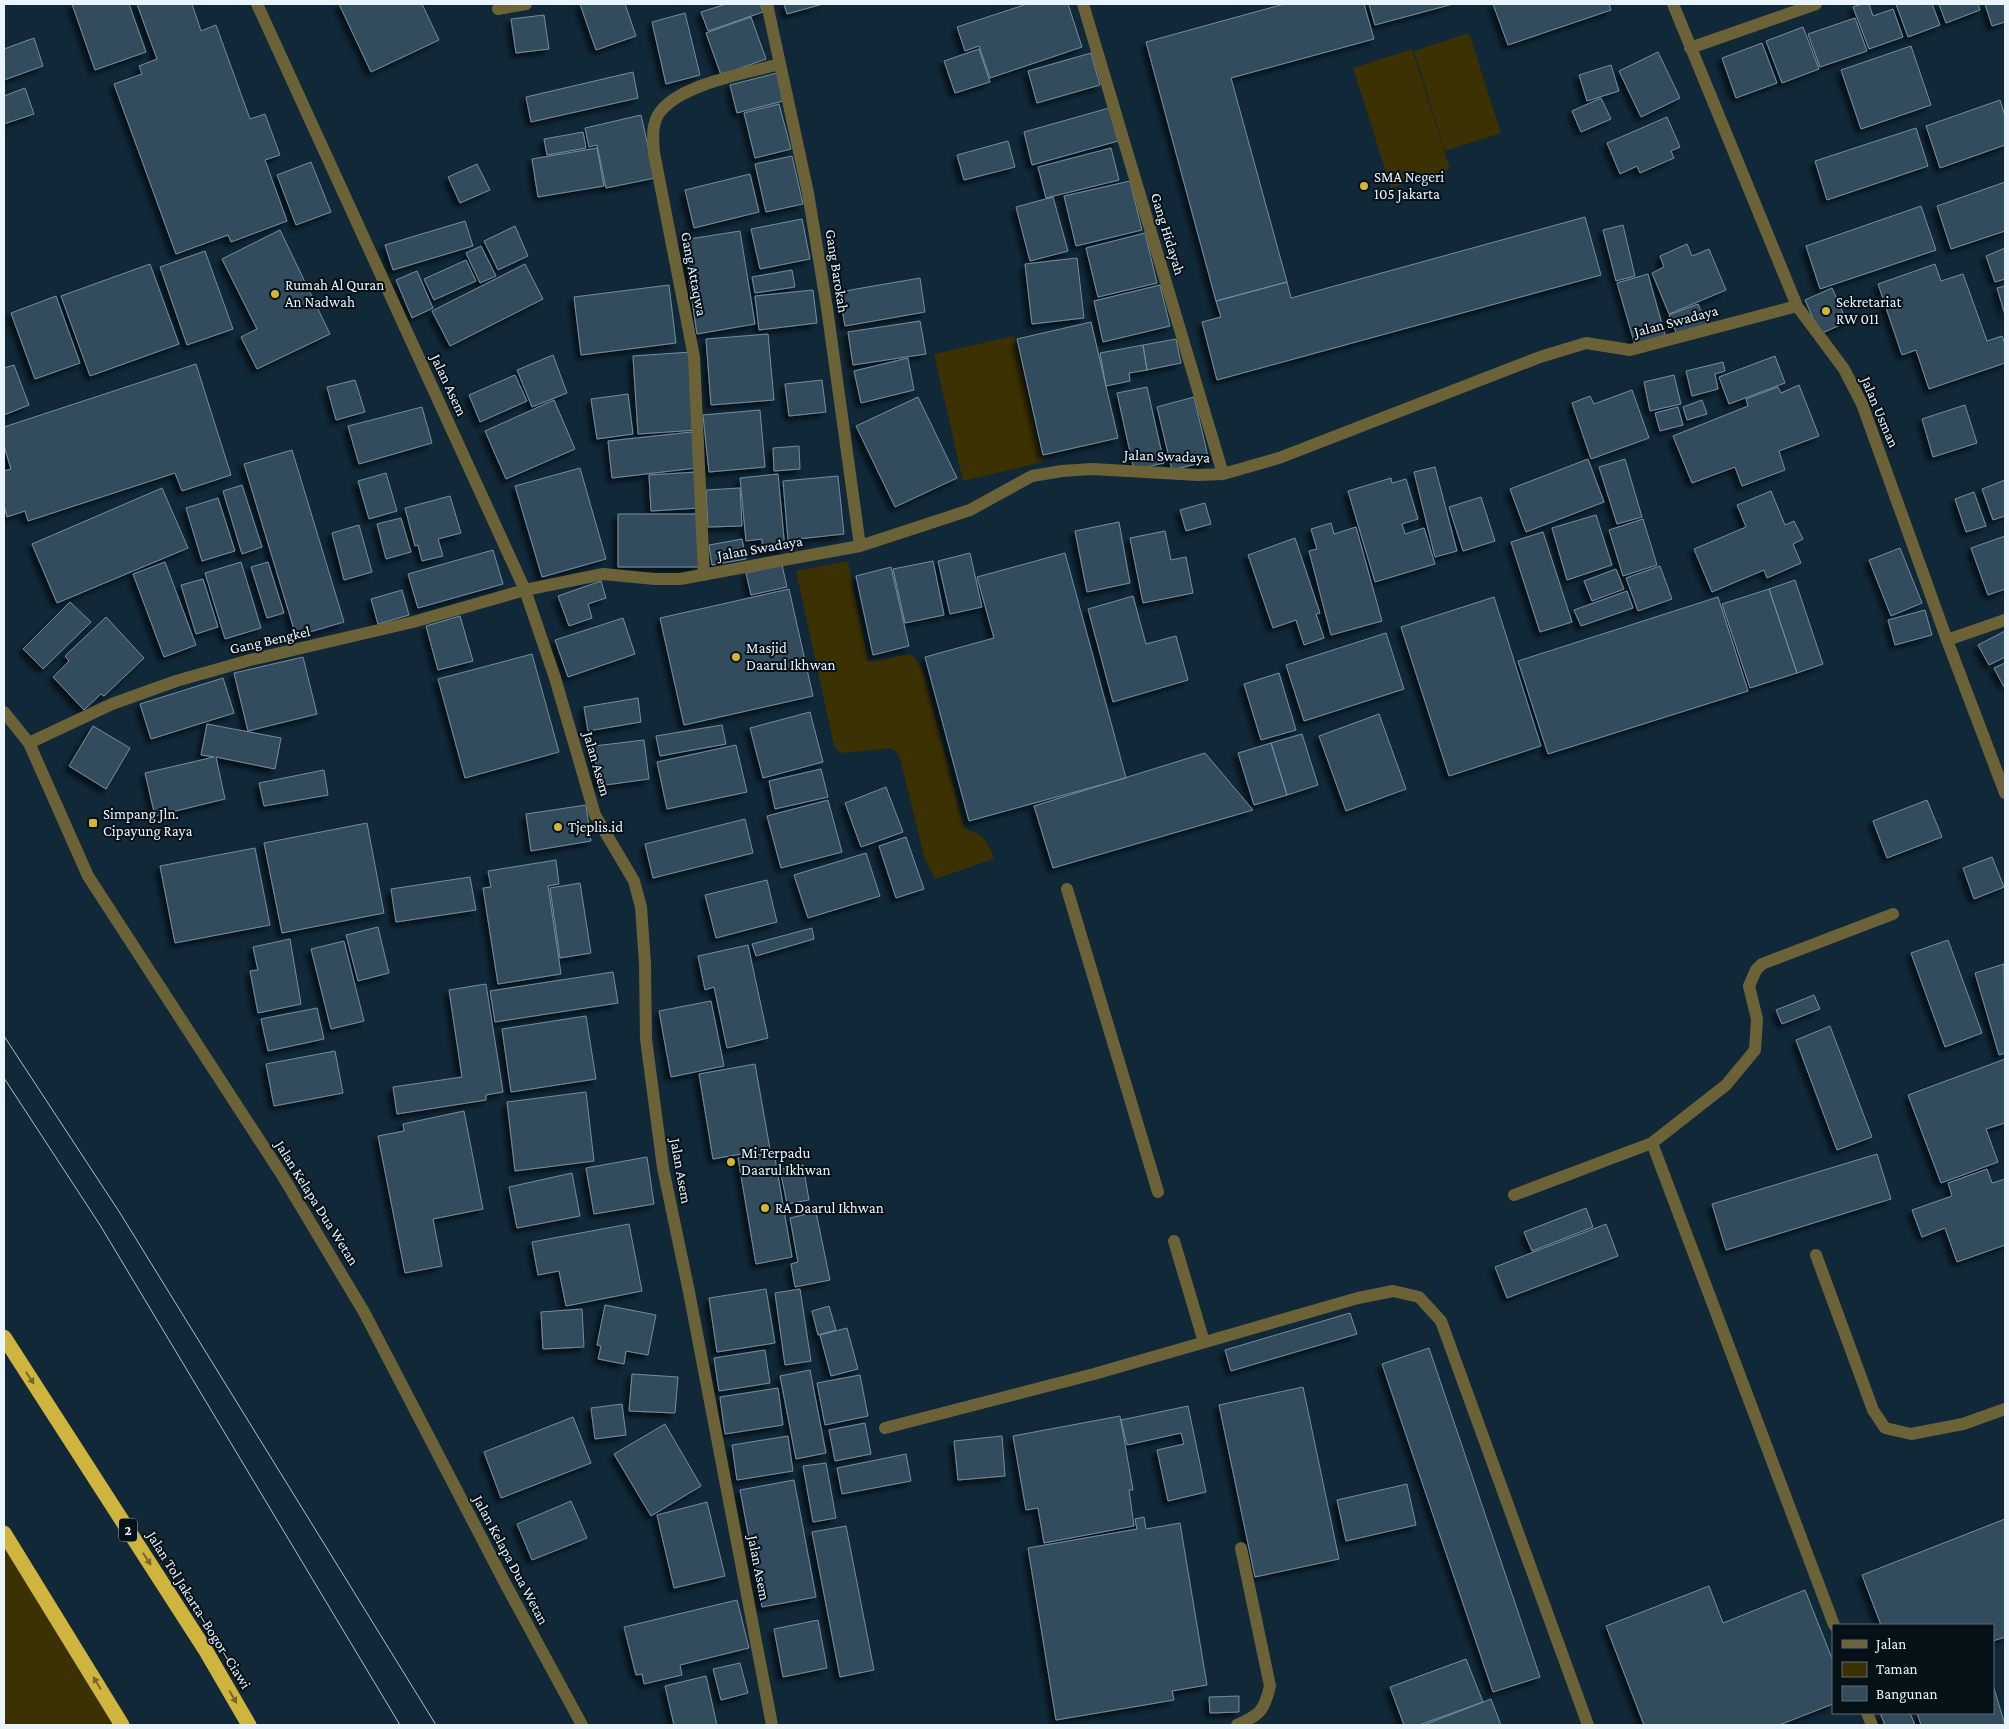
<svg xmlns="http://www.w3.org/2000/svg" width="2009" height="1729" font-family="'Crimson Pro',serif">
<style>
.green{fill:#3b3103}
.building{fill:#334c5d;stroke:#728da0;filter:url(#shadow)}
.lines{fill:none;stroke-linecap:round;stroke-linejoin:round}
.service{stroke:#6c6238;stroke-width:12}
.minor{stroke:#6c6238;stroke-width:12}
.tertiary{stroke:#6c6238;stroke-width:12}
.motorway{stroke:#cfb43e;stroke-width:15}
.tram{stroke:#b1bfca;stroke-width:1}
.oneway{fill:#756a2c}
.poi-dot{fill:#d3b635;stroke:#061017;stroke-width:2}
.labels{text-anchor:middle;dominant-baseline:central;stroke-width:4;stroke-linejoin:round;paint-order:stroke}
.shield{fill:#061017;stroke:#a5b0b8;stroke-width:1}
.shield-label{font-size:14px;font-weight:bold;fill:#e9f4fd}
.poi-label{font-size:15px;fill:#e9f4fd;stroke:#061017;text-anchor:start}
.street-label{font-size:15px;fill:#e9f4fd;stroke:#061017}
</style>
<defs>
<filter id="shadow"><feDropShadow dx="-4.5" dy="4.5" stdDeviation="2.5" flood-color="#0009"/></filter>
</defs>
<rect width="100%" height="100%" fill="#102838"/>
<path class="green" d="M1469,33L1501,133L1445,151L1414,51Z
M1412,49L1450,169L1391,188L1353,68Z
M1014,336L1043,462L963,481L934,354Z
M848,561L868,661H874L911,654L922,667L964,827C970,832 978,833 982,837C989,842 991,852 994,859L935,879L925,860L899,755L891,748L844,753L836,750L832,737L796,571Z
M4,1533L122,1725H4Z"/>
<path class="building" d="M72,4H129L146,52L95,70Z
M137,4H192L201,31L216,25L250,119L265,114L280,155L265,160L287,221L231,242L228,235L176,254L114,84L142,74L139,66L157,59Z
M339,4H422L439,40L371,72Z
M580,4H625L636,36L596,50Z
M726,4H760L763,12L708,31L701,12Z
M784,4H823L787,14Z
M1027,4H1068L1082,47L990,78L979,46L965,51L957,27Z
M1284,4H1364L1374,39L1231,78L1287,282L1216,301L1146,42Z
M1369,4H1453L1375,25Z
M1493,4H1609L1611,10L1508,45Z
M1862,4H1869L1873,16L1893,9L1903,37L1869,49L1853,7Z
M1896,4H1932L1940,25L1908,37Z
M1939,4H1978L1980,10L1946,23Z
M1985,4H2005V22L1992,26Z
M685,13L700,75L666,84L652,22Z
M544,15L549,49L516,53L511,19Z
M751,17L766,59L721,75L706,33Z
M1855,18L1867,51L1820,67L1808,34Z
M1803,27L1819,69L1782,83L1766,41Z
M34,38L43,66L4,80V49Z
M1762,43L1777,83L1736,98L1722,58Z
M1911,46L1931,105L1861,129L1841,70Z
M979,49L990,82L955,93L944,61Z
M1658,52L1680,98L1641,117L1619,71Z
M1091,53L1100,85L1037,103L1028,71Z
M1611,65L1619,91L1587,101L1579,75Z
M633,72L638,98L531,122L526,97Z
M777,73L783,101L737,113L730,85Z
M25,88L34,114L4,124V96Z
M1601,98L1611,119L1581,132L1572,111Z
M2000,100L2005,116V145L1940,168L1926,126Z
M779,104L791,149L755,158L744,113Z
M1109,108L1118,141L1032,165L1024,132Z
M641,115L655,178L606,188L597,145L589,147L585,128Z
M1667,117L1680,147L1671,151L1674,158L1640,173L1637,166L1620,174L1607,143Z
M1916,128L1928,166L1827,200L1815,161Z
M583,132L586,148L547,155L544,139Z
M1008,141L1015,167L964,180L957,155Z
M597,148L604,186L538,197L532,159Z
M1111,148L1119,180L1046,198L1038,167Z
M792,156L803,204L766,212L755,164Z
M311,162L331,212L296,225L277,175Z
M477,164L490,190L460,203L448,177Z
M750,174L759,212L694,228L685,190Z
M1130,181L1142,230L1076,246L1064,196Z
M2005,182V231L1951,249L1937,206Z
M1053,197L1068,251L1030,261L1016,207Z
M1921,206L1936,250L1820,289L1806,246Z
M1585,217L1601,275L1217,380L1202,322L1221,317L1216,301L1287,282L1291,298Z
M802,219L810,259L760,269L751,229Z
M465,221L473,246L393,270L385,245Z
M1623,225L1635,276L1616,281L1603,230Z
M515,226L528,256L498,270L484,241Z
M280,230L330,334L257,369L241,337L257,329L222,259Z
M740,231L755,324L697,334L683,240Z
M1145,233L1157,283L1098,297L1086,248Z
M1687,244L1692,256L1709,249L1726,290L1669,314L1652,273L1664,267L1660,256Z
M481,246L496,276L480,283L466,253Z
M2005,248V279L1995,282L1986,256Z
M205,251L233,329L187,345L160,267Z
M1077,258L1084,318L1032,324L1025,264Z
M466,260L476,281L434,300L424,279Z
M150,264L179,344L90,376L61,296Z
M525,264L543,299L450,346L432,311Z
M1935,264L1941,281L1963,274L1987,341L2002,336L2005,344V363L1929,389L1916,350L1902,355L1878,284Z
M792,270L795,287L755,293L752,277Z
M417,271L433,308L412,318L396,280Z
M1648,274L1665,335L1635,345L1617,283Z
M920,278L925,312L845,326L839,292Z
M669,285L676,343L581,355L574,297Z
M1160,285L1170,326L1103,342L1094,301Z
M2005,286V315L1997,288Z
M1832,288L1847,322L1820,334L1805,300Z
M813,290L817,323L759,330L755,296Z
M56,296L80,363L35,379L11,313Z
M1698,304L1707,325L1678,337L1669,315Z
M920,321L926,354L853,365L848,332Z
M1091,322L1118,438L1043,455L1017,339Z
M768,334L774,400L711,405L706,339Z
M1176,339L1181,363L1147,370L1143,345Z
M1143,345L1147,370L1129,373L1130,381L1106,386L1100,353Z
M691,352L697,430L638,434L633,356Z
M553,355L567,393L532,407L517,370Z
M1775,356L1785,383L1729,404L1719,377Z
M908,358L914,390L861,403L854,371Z
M1723,362L1725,371L1715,374L1718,389L1692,396L1686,371Z
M196,364L231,475L182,491L175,473L28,521L25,511L7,517L4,505V471L11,469L4,446V427Z
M14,365L29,405L4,415V368Z
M515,375L527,401L480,422L469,395Z
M1674,375L1681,404L1650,411L1644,382Z
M355,380L365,412L336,420L327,387Z
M822,380L826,412L789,416L785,384Z
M1799,385L1819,436L1779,451L1785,470L1742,486L1735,467L1692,483L1673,436L1748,406L1746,399L1778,387L1781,393Z
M1147,387L1164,463L1134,470L1117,393Z
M1632,390L1649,438L1591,459L1572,403L1590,396L1594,404Z
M628,394L633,434L597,439L591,399Z
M918,397L957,478L895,507L856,426Z
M1194,397L1209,461L1172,470L1157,407Z
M554,400L575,449L506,479L485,431Z
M1702,400L1707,414L1687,420L1683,407Z
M1965,405L1977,443L1933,457L1922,419Z
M422,407L432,443L359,464L348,426Z
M1678,407L1683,425L1660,431L1655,413Z
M760,410L765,467L709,472L703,415Z
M692,432L696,468L612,478L608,441Z
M799,446L800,469L774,471L773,448Z
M292,450L344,622L296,636L244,464Z
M1588,459L1604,502L1526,532L1510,489Z
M1625,459L1642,517L1617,524L1599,467Z
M1435,467L1457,551L1435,557L1414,472Z
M580,468L606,559L542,577L515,486Z
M697,472L699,508L651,511L649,475Z
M386,473L397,511L369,519L358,481Z
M778,474L785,549L763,551L762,539L746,541L740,478Z
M838,476L844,534L788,540L783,481Z
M1391,478L1392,483L1406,479L1418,519L1402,524L1405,534L1424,528L1435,564L1375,582L1348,491Z
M2005,480V516L1993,520L1982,489Z
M242,485L262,547L242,554L223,491Z
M162,488L188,548L57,603L32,544Z
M740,488L742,526L708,527L706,490Z
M1771,491L1785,525L1794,521L1803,539L1793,544L1801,563L1767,578L1764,570L1712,592L1694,549L1746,527L1737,505Z
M1974,492L1986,526L1966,532L1955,499Z
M450,496L461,533L438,539L443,556L422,561L418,545L415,546L405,508Z
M1481,497L1495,541L1463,551L1449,507Z
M218,498L235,551L202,561L186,508Z
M1205,503L1211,524L1186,531L1180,510Z
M618,514H699V567H618Z
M1596,515L1612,565L1567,580L1552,528Z
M401,518L411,552L386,559L377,524Z
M1643,519L1657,565L1623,576L1609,530Z
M1119,522L1130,583L1087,592L1075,531Z
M1331,523L1334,534L1356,527L1382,621L1331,635L1309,551L1317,549L1311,529Z
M359,525L372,572L344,580L332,533Z
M1165,531L1171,560L1186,557L1193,593L1143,603L1130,538Z
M1543,532L1572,622L1540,632L1511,542Z
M2005,536V589L1988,595L1971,548Z
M1295,538L1320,613L1316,614L1324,638L1304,645L1296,620L1273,628L1248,555Z
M742,539L746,559L712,565L709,545Z
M1900,548L1922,603L1891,616L1869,560Z
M493,550L503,584L418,608L408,574Z
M970,553L982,607L950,614L938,561Z
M1065,553L1126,778L969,821L925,657L994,638L977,577Z
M933,561L944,615L905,623L893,569Z
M165,562L196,645L164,657L133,574Z
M241,562L261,628L225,639L205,573Z
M268,562L284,613L267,618L251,567Z
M782,565L787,587L751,595L746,573Z
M1660,566L1672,599L1638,611L1626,578Z
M891,567L909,646L873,655L856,576Z
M1616,569L1624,589L1592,601L1584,581Z
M203,579L218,627L196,634L181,585Z
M1795,580L1823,664L1797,673L1769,589Z
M601,581L606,598L588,604L592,618L569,626L558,596Z
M789,589L813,696L684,725L660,618Z
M1769,589L1797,673L1750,688L1722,604Z
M402,590L409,615L378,624L371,599Z
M1627,591L1633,608L1581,626L1574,610Z
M1133,596L1146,644L1176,636L1188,680L1113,702L1088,609Z
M1494,597L1541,746L1449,776L1401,627Z
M1718,597L1748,691L1548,754L1518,661Z
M70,602L91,622L43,669L23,649Z
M1925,610L1932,635L1895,645L1888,620Z
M460,616L473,661L438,670L426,626Z
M106,617L144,658L104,696L101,694L84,710L53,677L69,661L65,656Z
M623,618L635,654L568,677L555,640Z
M2005,631V657L1989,665L1978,645Z
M1386,633L1404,689L1304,721L1286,665Z
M532,654L559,752L465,778L438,679Z
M303,657L317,714L248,731L234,673Z
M2005,663V687H2004L1994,668Z
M1279,673L1296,730L1261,740L1244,684Z
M223,678L234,713L151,739L140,704Z
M638,698L641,722L588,731L584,707Z
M810,712L823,762L763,778L750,728Z
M1379,714L1406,789L1346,811L1319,736Z
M207,724L281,738L275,769L216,757L225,799L155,816L145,773L214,757L201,755Z
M722,725L726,744L660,756L656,736Z
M93,726L130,748L106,789L69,766Z
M1302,734L1318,785L1287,795L1271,743Z
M644,740L649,779L598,786L594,746Z
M1271,743L1287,795L1254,805L1238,753Z
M736,745L747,792L667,809L657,762Z
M1205,753L1253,810L1053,868L1034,806Z
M821,769L828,797L775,809L769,781Z
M324,770L328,795L264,806L259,783Z
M886,787L903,832L861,847L845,803Z
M828,800L842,852L781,868L767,816Z
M1927,800L1942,837L1887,858L1873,821Z
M586,805L591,841L531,851L526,814Z
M745,819L753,853L653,878L645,844Z
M367,823L384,913L282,933L264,843Z
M906,837L924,889L896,898L879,846Z
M255,848L270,925L175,943L160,866Z
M866,853L880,896L808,918L794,875Z
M1992,857L2004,887L1974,899L1963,868Z
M556,860L559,884L548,886L561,974L498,984L483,888L491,887L488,871Z
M470,877L476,910L396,922L391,889Z
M767,880L777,922L716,938L705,895Z
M580,883L591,953L560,958L550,888Z
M378,927L389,973L358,981L346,935Z
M812,928L814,939L756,956L752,944Z
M290,939L301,1004L258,1013L250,971L258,970L253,947Z
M1948,940L1982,1033L1945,1047L1911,953Z
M344,941L364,1021L331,1029L311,949Z
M748,945L768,1038L727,1048L714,987L705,990L698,956Z
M2004,964L2005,1053L1999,1055L1975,973Z
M613,972L618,1003L495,1022L490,991Z
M486,984L503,1092L486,1095V1100L397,1114L393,1087L462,1077L449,990Z
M1814,995L1820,1009L1782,1024L1776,1010Z
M711,1001L724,1066L671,1077L659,1011Z
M317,1008L324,1039L268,1051L261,1019Z
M586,1016L596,1079L511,1092L502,1029Z
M1830,1026L1872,1137L1837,1150L1796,1040Z
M335,1051L343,1093L274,1106L266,1064Z
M2005,1059V1123L1986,1129L1998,1162L1941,1183L1908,1095Z
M755,1064L770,1149L713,1159L699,1074Z
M586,1092L594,1161L515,1171L507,1102Z
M464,1111L483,1209L433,1219L442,1266L405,1273L378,1136L404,1131L403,1124Z
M774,1152L792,1257L756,1264L738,1158Z
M1877,1154L1891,1199L1726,1250L1712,1204Z
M647,1157L654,1204L594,1214L586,1168Z
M803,1165L809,1200L787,1204L780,1169Z
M1987,1169L1992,1183L2005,1179V1245L1957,1262L1945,1228L1922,1237L1912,1210L1952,1196L1948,1183Z
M572,1173L580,1216L517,1228L509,1187Z
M1586,1208L1593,1227L1532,1251L1524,1232Z
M816,1212L830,1280L795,1287L791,1264L798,1262L790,1218Z
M629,1224L642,1291L566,1306L559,1271L538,1275L532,1242Z
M1606,1224L1618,1256L1507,1298L1495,1267Z
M766,1289L775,1343L717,1352L709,1298Z
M800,1289L811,1361L785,1365L775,1293Z
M605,1305L656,1315L648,1355L626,1351L624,1364L598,1359L601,1346L597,1345Z
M829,1306L836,1330L818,1335L812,1311Z
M582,1309L584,1347L543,1349L541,1312Z
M1350,1313L1357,1334L1231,1371L1225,1350Z
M847,1328L858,1369L831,1376L820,1335Z
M1429,1348L1540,1677L1493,1692L1382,1364Z
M765,1350L770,1383L719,1391L714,1358Z
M810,1370L826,1453L796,1459L780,1376Z
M632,1374L678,1377L675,1413L629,1411Z
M860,1375L868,1416L825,1425L817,1383Z
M1303,1387L1339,1559L1255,1577L1219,1405Z
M778,1388L783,1425L725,1434L720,1397Z
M622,1404L626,1435L595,1439L591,1408Z
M1188,1406L1206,1492L1168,1501L1157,1450L1184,1444L1181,1433L1127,1445L1121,1420Z
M1120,1416L1133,1490H1129L1134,1526L1044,1543L1038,1508L1026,1510L1013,1436Z
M573,1417L591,1463L501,1498L484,1452Z
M865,1423L871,1454L835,1461L829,1430Z
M665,1424L701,1486L651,1516L614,1454Z
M788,1436L793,1471L737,1480L732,1445Z
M1002,1436L1005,1476L958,1480L954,1441Z
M906,1454L911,1481L842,1494L837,1468Z
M826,1463L836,1518L813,1522L803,1466Z
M794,1480L816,1597L762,1607L740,1490Z
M1407,1484L1416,1525L1346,1541L1337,1500Z
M571,1501L587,1538L532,1560L517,1524Z
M707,1502L725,1576L674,1588L657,1515Z
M1144,1517L1146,1529L1180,1523L1207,1685L1172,1691L1174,1700L1056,1720L1028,1548L1137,1529L1135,1519Z
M2005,1519V1637L1993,1641V1625H1881L1862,1575Z
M846,1526L874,1670L840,1677L812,1532Z
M1709,1586L1723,1623L1805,1590L1833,1661V1704L1779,1725H1644L1606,1626Z
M737,1600L749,1648L680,1665L682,1675L644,1684L642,1674L636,1675L624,1627Z
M818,1620L827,1668L783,1677L774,1629Z
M1466,1659L1483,1702L1419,1725H1404L1390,1687Z
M740,1663L748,1693L721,1700L713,1669Z
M706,1676L717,1725H674L665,1686Z
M1993,1685L2005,1725H1921L1917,1713H1993Z
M1239,1696V1712L1210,1713L1209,1697Z
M1491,1699L1501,1725H1424Z
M1880,1713H1910L1915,1725H1885Z"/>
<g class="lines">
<path class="service" d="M1067,889L1158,1192
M1652,1143L1834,1625
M1514,1195L1652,1143L1726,1085L1755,1050L1757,1019L1749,986L1756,970L1762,964L1893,914
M1174,1241L1204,1342
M885,1428L1094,1374L1358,1298L1393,1291L1419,1297L1441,1321L1588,1725
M1867,1713L1872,1725
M1237,1725C1259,1715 1264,1712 1270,1686L1241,1548"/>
<path class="minor" d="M257,4L525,590L555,678L595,815L634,881L641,907L645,964L646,1039L663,1168L689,1292L772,1725
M767,4L808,193L827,308L860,546
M1083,4L1223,474
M1673,4L1797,306L1844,369L1862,404L1947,640L2005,793
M498,9L526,4
M1690,48L1816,4
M704,575L694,357L654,153C653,139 651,124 660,112C681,84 747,73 780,64
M1947,640L2005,620
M29,743L112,704L176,681L250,660L413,622L525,590L603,574L655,579H680L860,546L970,510L1032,476L1062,471L1092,469L1198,475L1223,474L1279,458L1540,357L1586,343L1630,350L1797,306
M1816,1255L1873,1410L1885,1428L1911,1434L1963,1424L2005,1409"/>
<path class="tertiary" d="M4,712L29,743L88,876L282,1175L364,1312L506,1585L582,1725"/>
<path class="motorway" d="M4,1337L206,1651L249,1725
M4,1533L122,1725"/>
<path class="tram" d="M4,1036L120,1213L436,1725
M4,1078L100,1225L400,1725"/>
</g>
<defs><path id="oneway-solid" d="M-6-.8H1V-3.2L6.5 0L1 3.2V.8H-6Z" transform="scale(1.25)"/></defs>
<g class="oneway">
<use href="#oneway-solid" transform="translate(30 1378) rotate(57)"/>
<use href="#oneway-solid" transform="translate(147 1559) rotate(57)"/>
<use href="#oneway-solid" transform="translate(97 1683) rotate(-121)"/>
<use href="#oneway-solid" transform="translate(233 1697) rotate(60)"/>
</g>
<g class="poi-dot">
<circle cx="1364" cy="186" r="5"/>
<circle cx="275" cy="294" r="5"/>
<circle cx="1826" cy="311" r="5"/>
<circle cx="736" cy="657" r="5"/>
<rect x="88" y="818" width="10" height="10" rx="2.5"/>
<circle cx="558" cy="827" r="5"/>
<circle cx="731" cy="1162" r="5"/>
<circle cx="765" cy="1208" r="5"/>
</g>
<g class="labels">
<rect class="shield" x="119" y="1518.5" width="18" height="23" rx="4"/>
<g class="shield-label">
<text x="128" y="1530">2</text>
</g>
<g class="poi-label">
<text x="1374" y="177">SMA Negeri<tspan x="1374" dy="17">105 Jakarta</tspan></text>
<text x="285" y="285">Rumah Al Quran<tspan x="285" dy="17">An Nadwah</tspan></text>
<text x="1836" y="302">Sekretariat<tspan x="1836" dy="17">RW 011</tspan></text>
<text x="746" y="648">Masjid<tspan x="746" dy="17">Daarul Ikhwan</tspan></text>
<text x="103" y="814">Simpang Jln.<tspan x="103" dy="17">Cipayung Raya</tspan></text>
<text x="568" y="827">Tjeplis.id</text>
<text x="741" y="1153">Mi Terpadu<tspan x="741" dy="17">Daarul Ikhwan</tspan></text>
<text x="775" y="1208">RA Daarul Ikhwan</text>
</g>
<g class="street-label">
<text transform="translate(1168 234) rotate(73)">Gang Hidayah</text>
<text transform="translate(837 271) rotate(81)">Gang Barokah</text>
<text transform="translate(694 274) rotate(79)">Gang Attaqwa</text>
<text transform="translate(1676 321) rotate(-15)">Jalan Swadaya</text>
<text transform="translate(449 385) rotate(65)">Jalan Asem</text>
<text transform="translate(1880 412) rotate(67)">Jalan Usman</text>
<text transform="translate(1167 456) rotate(2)">Jalan Swadaya</text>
<text transform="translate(760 548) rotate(-10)">Jalan Swadaya</text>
<text transform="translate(270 640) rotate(-13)">Gang Bengkel</text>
<text transform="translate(597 764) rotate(74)">Jalan Asem</text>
<text transform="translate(681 1171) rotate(80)">Jalan Asem</text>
<text transform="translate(317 1203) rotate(58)">Jalan Kelapa Dua Wetan</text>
<text transform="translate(511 1560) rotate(62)">Jalan Kelapa Dua Wetan</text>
<text transform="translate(759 1568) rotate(79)">Jalan Asem</text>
<text transform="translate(199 1610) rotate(58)">Jalan Tol Jakarta–Bogor–Ciawi</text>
</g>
</g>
<rect width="2009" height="1729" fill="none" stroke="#e9f4fd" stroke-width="10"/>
<rect x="1832" y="1624" width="162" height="90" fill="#061017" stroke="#616b73"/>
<rect x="1842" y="1640" width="25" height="8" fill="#6c6238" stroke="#616b73"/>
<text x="1876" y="1649" font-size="15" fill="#e9f4fd">Jalan</text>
<rect x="1842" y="1662" width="25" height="15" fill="#3b3103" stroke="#616b73"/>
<text x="1876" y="1674" font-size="15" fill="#e9f4fd">Taman</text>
<rect x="1842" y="1686" width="25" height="15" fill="#334c5d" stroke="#616b73"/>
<text x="1876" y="1699" font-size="15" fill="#e9f4fd">Bangunan</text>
</svg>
